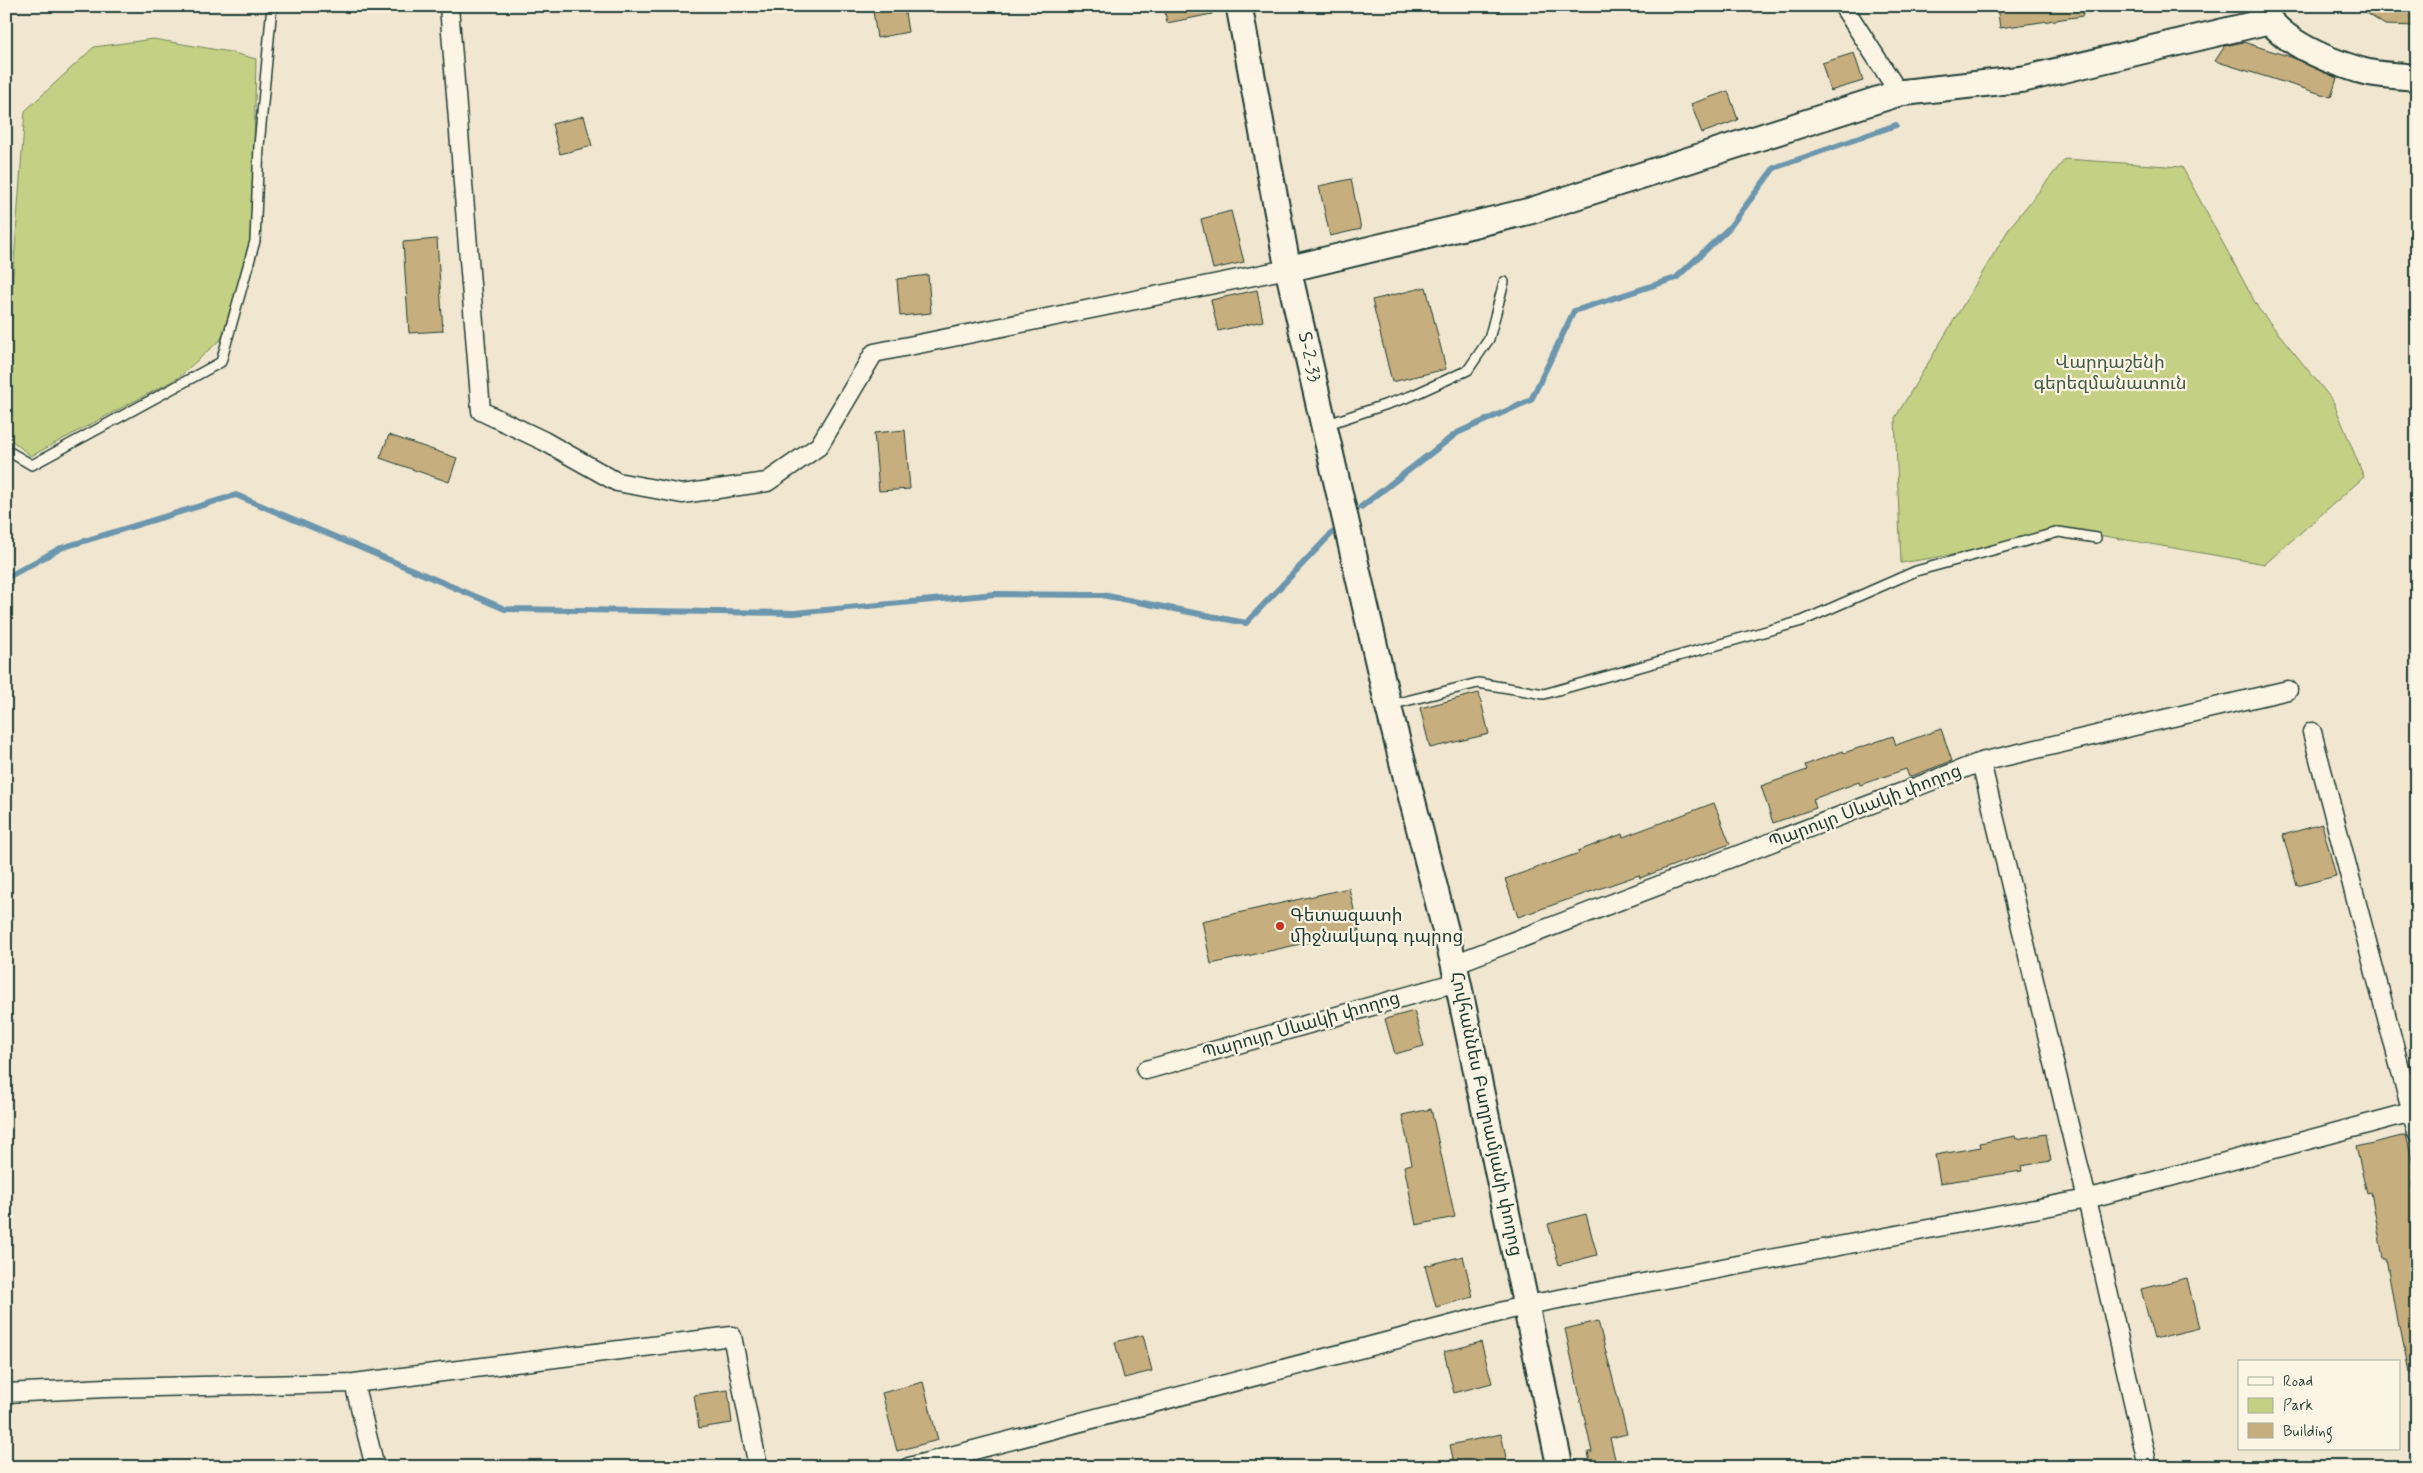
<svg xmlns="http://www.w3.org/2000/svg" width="2423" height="1473" font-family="Mynerve,'Noto Sans Armenian',sans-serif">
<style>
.green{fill:#c4d084;stroke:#72865c}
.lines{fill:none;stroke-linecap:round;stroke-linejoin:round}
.stream{stroke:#6c96ad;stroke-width:6}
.building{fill:#c7ae7e;stroke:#1f3d34}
.lane-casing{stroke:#1f3d34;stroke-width:12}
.street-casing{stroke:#1f3d34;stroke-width:21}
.secondary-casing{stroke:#1f3d34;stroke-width:29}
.lane{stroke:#fcf5e5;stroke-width:9}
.street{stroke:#fcf5e5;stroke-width:18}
.secondary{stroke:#fcf5e5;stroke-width:25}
.poi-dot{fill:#c8321e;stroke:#fcf5e5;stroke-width:2}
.labels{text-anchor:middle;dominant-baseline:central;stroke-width:4.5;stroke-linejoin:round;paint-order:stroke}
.street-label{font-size:18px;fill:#1f3d34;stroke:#fcf5e5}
.park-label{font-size:18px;fill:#405a44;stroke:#fcf5e5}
.poi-label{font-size:18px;fill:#1f3d34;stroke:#fcf5e5;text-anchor:start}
</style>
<rect width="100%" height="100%" fill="#f1e7d0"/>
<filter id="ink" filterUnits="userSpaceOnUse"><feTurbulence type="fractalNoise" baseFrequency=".02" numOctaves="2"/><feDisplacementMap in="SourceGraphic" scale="10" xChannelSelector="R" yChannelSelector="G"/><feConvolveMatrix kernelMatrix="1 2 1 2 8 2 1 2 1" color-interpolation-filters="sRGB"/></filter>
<g filter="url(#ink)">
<path class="green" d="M153,39L230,52L256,59L252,240L221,339L178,378L31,456L6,436V371L25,111L94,47Z
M2065,159L2182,167L2258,308L2333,401L2364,477L2265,564L2087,533L1901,563L1895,418L2010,227Z"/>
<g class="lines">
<path class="stream" d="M1361,507L1457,433L1531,400L1574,311L1676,278L1729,228L1774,168L1896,125
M6,578L61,548L236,495L505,609L794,613L996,594L1102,595L1246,623L1332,533"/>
</g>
<path class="building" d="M904,6L908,32L877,38L873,11Z
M1164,6H1211L1212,14L1167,23Z
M1997,6H2082L2083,16L2000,28Z
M2356,6H2417V26L2385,25Z
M2243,42L2291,57L2337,78L2331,97L2215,61L2225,46Z
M1854,53L1863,81L1830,91L1822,63Z
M1728,91L1738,120L1702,133L1691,104Z
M584,116L592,146L560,154L552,124Z
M1351,179L1361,229L1330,236L1319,186Z
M1231,211L1244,262L1213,269L1201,219Z
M437,239L443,331L409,333L403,242Z
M928,275L931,313L900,316L897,279Z
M1426,287L1446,369L1392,382L1372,300Z
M1257,290L1263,321L1218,331L1211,300Z
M905,430L910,489L879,491L874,433Z
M389,435L457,458L449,482L380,458Z
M1479,693L1489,734L1430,748L1420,708Z
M1941,729L1952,761L1909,777L1906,769L1860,785L1859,782L1813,799L1816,808L1773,823L1761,786L1807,770L1805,765L1843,751L1844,753L1893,736L1896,745Z
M1714,803L1730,844L1640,878L1639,875L1518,917L1505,879L1579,853L1578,851L1622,834L1623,837Z
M2322,824L2336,876L2297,886L2283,835Z
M1349,888L1359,931L1211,964L1202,921Z
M1414,1011L1424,1046L1395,1054L1385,1019Z
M1431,1109L1455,1217L1416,1225L1404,1166L1412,1164L1402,1115Z
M2046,1134L2051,1161L2021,1166L2022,1171L1940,1183L1935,1155L1981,1147L1980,1143L2015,1136L2016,1139Z
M2406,1135L2417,1179V1181L2412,1182L2417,1210V1372H2409L2400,1327H2398L2386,1258H2383L2371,1192L2367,1193L2356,1147Z
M1586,1214L1597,1255L1559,1265L1548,1224Z
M1463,1256L1473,1297L1436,1307L1425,1266Z
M2187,1278L2199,1328L2154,1339L2141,1289Z
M1598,1321L1627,1434L1610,1438L1617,1467H1591L1588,1452H1592L1565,1329Z
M1143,1335L1152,1371L1124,1378L1115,1342Z
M1481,1342L1492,1383L1454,1393L1444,1352Z
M923,1382L938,1440L897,1451L882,1393Z
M728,1390L732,1423L699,1428L694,1395Z
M1501,1434L1508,1467H1455L1450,1445Z"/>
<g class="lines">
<defs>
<path id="lane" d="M6,256L7,253
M1325,425L1411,396L1468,370L1489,339L1504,282
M6,450L32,465L221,362L255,241L259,146L272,6
M1390,705L1478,683L1544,694L1802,621L1916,571L2059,532L2096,538"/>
<path id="street" d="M449,6L481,411L544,441L617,482L682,494L767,482L819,446L874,353L1288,269
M1843,6L1899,93
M2312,732L2417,1133
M1981,762L2087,1199L2148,1467
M1454,964L1981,762L2288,690
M1146,1070L1457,982
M354,1383L375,1467
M6,1393L106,1388L354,1383L732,1336L758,1467
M909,1467L1527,1305L2087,1199L2412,1112"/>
<path id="secondary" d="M1239,6L1288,269L1388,705L1454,964L1560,1467
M2260,6C2278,41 2323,59 2359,70C2377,76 2398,75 2417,78
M1288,269L1530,211L1899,93L2024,79L2268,21"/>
</defs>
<use href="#lane" class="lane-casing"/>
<use href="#street" class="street-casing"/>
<use href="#secondary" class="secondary-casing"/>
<use href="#lane" class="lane"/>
<use href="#street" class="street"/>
<use href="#secondary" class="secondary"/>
</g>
</g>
<circle class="poi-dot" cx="1280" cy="926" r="5"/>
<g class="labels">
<g class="street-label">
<text transform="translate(1309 357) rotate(77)">Տ-2-33</text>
<text transform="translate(1865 807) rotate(-21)">Պարույր Սևակի փողոց</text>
<text transform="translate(1301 1026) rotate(-16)">Պարույր Սևակի փողոց</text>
<text transform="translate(1486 1114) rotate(78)">Հովհաննես Բաղրամյանի փողոց</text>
</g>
<g class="park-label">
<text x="2110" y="363">Վարդաշենի<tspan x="2110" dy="21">գերեզմանատուն</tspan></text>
</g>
<g class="poi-label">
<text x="1290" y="916">Գետազատի<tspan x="1290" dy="21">միջնակարգ դպրոց</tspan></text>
</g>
</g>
<rect width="2423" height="1473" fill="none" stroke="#fcf5e5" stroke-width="25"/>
<rect x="12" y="12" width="2398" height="1448" fill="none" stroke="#1f3d34" stroke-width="2" filter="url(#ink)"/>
<rect x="2238" y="1360" width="162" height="90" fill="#fcf5e5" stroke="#a4ab9e"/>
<rect x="2248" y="1377" width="25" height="8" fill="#fcf5e5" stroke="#a4ab9e"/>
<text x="2283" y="1386" font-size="15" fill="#1f3d34">Road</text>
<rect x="2248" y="1398" width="25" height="15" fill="#c4d084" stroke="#a4ab9e"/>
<text x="2283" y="1410" font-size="15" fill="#1f3d34">Park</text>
<rect x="2248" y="1423" width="25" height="15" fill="#c7ae7e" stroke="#a4ab9e"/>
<text x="2283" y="1436" font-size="15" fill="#1f3d34">Building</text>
</svg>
